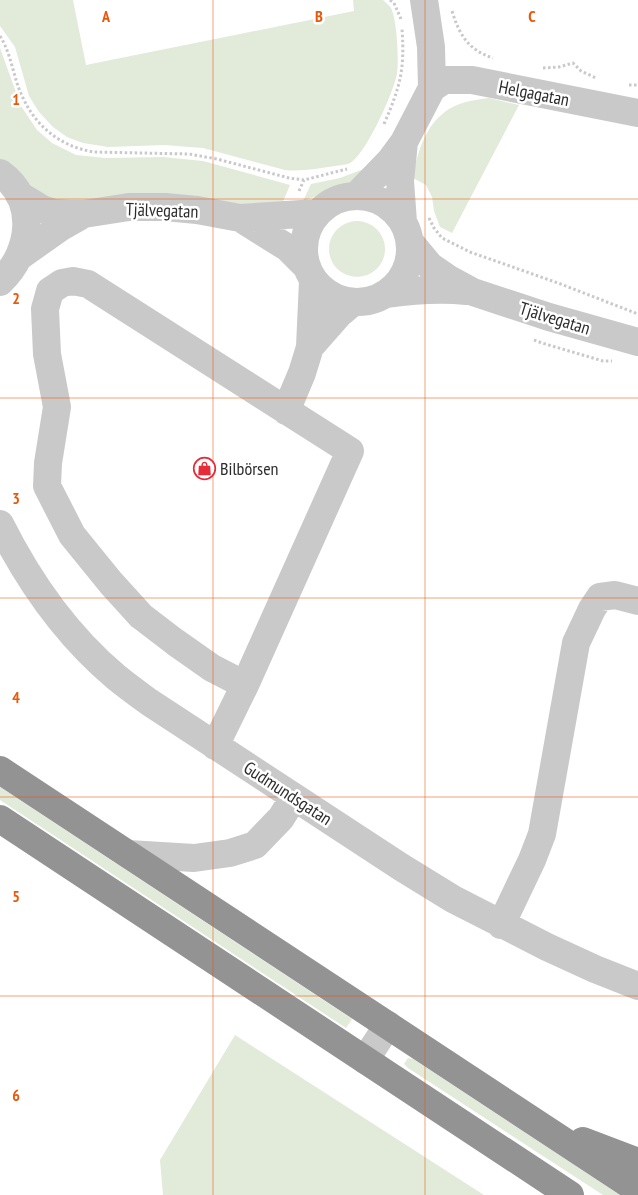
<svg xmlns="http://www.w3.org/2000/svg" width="638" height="1195" font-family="'PT Sans Narrow',sans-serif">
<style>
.green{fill:#e2ead9}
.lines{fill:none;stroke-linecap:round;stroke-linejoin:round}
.path{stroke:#c9c9c9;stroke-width:3;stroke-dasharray:2.5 2.5;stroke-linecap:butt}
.minor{stroke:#c9c9c9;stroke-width:28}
.highway{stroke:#939393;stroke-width:28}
.grid{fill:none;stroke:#e8590c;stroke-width:1;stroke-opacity:0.55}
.labels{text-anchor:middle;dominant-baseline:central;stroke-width:5;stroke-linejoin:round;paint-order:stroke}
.street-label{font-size:18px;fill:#2c2c2c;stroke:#fff}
.poi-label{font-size:18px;fill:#2c2c2c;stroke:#fff;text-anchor:start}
.grid-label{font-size:16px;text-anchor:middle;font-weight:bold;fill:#e8590c;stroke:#fff;stroke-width:5;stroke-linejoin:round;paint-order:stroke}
</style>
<rect width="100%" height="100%" fill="#fff"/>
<path class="green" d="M0,0H73L86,65L354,11L353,0H383C385,2 389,5 391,8C397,20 399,60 397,73C395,90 365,156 350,163C346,165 339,165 335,166C318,168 302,172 285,170L203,148L164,145L108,147L83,143L67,137L53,127L39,112L29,96L15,47L0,26Z
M0,48L21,106L37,130L52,143L76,155L105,158L163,157L203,161L290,185L282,204L246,205L186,195L136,193L67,205L34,191L0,161Z
M489,98L519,105L452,233L440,227L434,211L432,197L426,185L413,178C418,146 430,111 466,102C473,100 481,99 489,98Z
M361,170L368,172L348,185L303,201L311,184L340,178Z
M329 249a28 28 0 1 1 56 0a28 28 0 1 1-56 0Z
M0,787L352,1019L346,1028L0,800Z
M235,1035L484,1195H163L160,1160Z
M408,1058L413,1059L620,1195H603L408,1068L404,1064Z"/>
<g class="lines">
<path class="path" d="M390,0L394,3L401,19
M452,11C459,34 468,50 493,58
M0,36C12,55 13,78 23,98C37,128 62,147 94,152L189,154L217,159L289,178L304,180L347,169
M543,68L559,67L573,63L581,71L596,78
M629,85H638
M384,124C400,87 405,70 402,29
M299,191L304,180
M429,218L434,228L442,238L470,252L558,283L638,314
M534,340L542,343L603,361H612"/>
<path class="minor" d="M424,0L431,47L432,88
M0,173C38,200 32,252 0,282
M19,195L42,209L54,213L69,214H84L129,207H165L197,210L240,218L317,213
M304 249a53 53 0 1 1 106 0a53 53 0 1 1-106 0Z
M356,196L390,161L404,142L432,88L444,80H472L638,113
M240,218L288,248L305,265
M403,222L400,181L404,142
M410,242L430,266L449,279L473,292L549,317L638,342
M20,256L61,227L84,214
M73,281L88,284L350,451L245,685L212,668L175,642L141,616L111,583L72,535L47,486L48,463L57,407L47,354L45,309L50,291L62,283Z
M387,294C414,290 439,288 467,291
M310,347L339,314L352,303
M286,411L302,373L310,347L313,281
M0,524C29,582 66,635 116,677C127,686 138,694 149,702L401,867L453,899L547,947L595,969L638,986
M215,746L245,685
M128,854L194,858L230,853L255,845L281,818L294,797
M501,925L532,860L542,834L576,643L592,609L600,597L615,595L638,601
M365,1060L388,1025"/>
<path class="highway" d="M0,770L638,1190
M0,819L570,1195
M583,1141L638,1162"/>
</g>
<path class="grid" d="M213,0V1195M425,0V1195M0,199H638M0,398H638M0,598H638M0,797H638M0,996H638"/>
<defs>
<symbol id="shop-ring" viewBox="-11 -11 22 22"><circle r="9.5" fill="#fff" stroke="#e52c38" stroke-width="1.5"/><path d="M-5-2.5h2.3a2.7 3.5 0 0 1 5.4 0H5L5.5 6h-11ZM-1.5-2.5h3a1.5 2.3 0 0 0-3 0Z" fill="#e52c38"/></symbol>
</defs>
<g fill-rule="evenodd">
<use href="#shop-ring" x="192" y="456" width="25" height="25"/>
</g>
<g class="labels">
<g class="street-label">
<text transform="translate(534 93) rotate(11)">Helgagatan</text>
<text transform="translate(162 210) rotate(2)">Tjälvegatan</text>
<text transform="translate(555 318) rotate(17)">Tjälvegatan</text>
<text transform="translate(288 793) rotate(33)">Gudmundsgatan</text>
</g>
<g class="poi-label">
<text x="220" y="468">Bilbörsen</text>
</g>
</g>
<g class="grid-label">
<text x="106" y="22">A</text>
<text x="319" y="22">B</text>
<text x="532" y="22">C</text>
<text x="16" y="105">1</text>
<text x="16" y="304">2</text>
<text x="16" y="504">3</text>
<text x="16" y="703">4</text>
<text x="16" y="902">5</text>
<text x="16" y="1101">6</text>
</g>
</svg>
